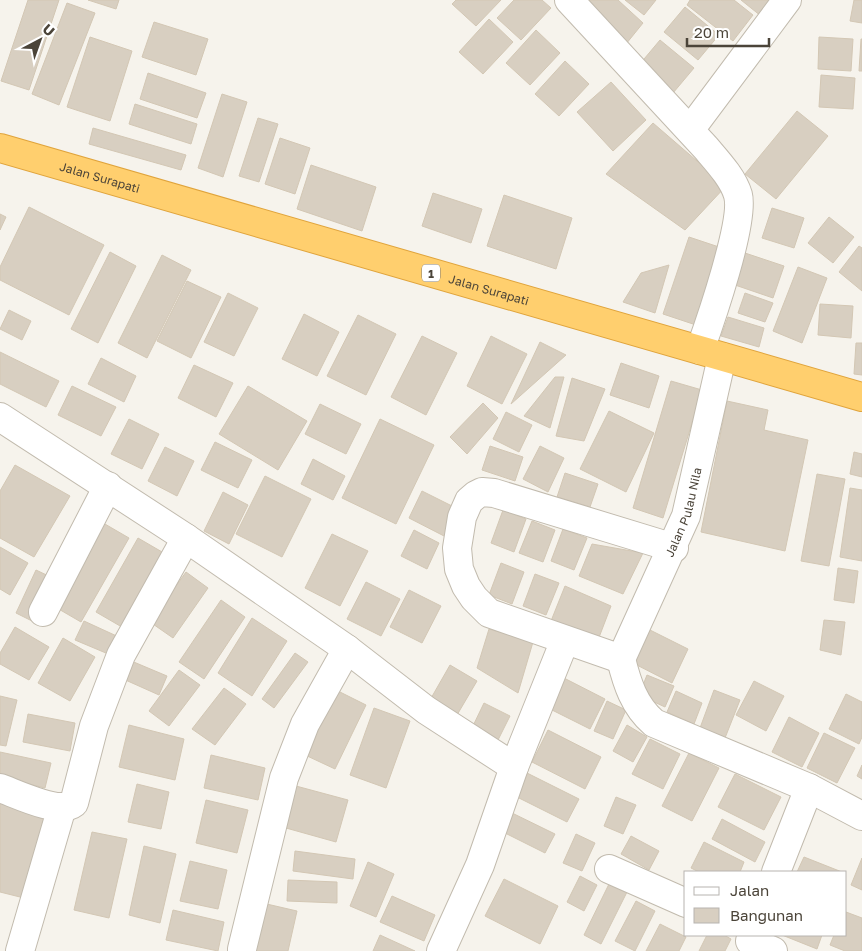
<svg xmlns="http://www.w3.org/2000/svg" width="862" height="951" font-family="'Golos Text',sans-serif">
<style>
.building{fill:#d8cfc1;stroke:#d3c7b4}
.lines{fill:none;stroke-linecap:round;stroke-linejoin:round}
.minor-casing{stroke:#c2bbae;stroke-width:30}
.highway-casing{stroke:#e0a43c;stroke-width:30}
.minor{stroke:#fff;stroke-width:28}
.highway{stroke:#ffcf6e;stroke-width:28}
.labels{text-anchor:middle;dominant-baseline:central;stroke-width:4;stroke-linejoin:round;paint-order:stroke}
.shield{fill:#fff;stroke:#817c74;stroke-width:1}
.shield-label{font-size:11px;font-weight:bold;fill:#4b4439}
.street-label{font-size:12px;fill:#4b4439;stroke:#fff}
</style>
<rect width="100%" height="100%" fill="#f6f3ec"/>
<path class="building" d="M28,0H59L29,90L1,81Z
M88,0H119L116,9Z
M456,0H501L476,26L452,4Z
M514,0H542L551,8L521,40L497,18Z
M579,0H618L643,23L626,44Z
M625,0H656L644,15Z
M690,0H734L753,15L733,41L687,5Z
M741,0H774L761,16Z
M854,0H862V23L850,21Z
M67,3L95,13L59,105L32,94Z
M685,7L719,35L698,60L664,32Z
M489,19L513,42L483,74L459,52Z
M154,22L208,39L196,75L142,57Z
M536,30L560,53L530,85L506,63Z
M90,37L132,51L110,121L67,107Z
M819,37L853,39L851,71L818,69Z
M861,39H862V71H859Z
M660,40L694,68L673,93L639,65Z
M565,61L589,84L559,116L535,94Z
M148,73L206,93L197,118L140,99Z
M821,75L855,78L853,109L819,107Z
M611,82L646,120L613,151L577,112Z
M222,94L247,102L223,177L198,168Z
M135,104L197,124L191,144L129,124Z
M797,111L828,136L776,199L745,174Z
M258,118L278,124L259,182L239,176Z
M653,123L726,186L685,230L606,174Z
M93,128L186,155L181,170L89,144Z
M280,138L310,148L295,194L265,184Z
M311,165L376,187L362,231L297,209Z
M433,193L482,209L471,243L422,226Z
M504,195L572,218L556,269L487,246Z
M29,207L104,245L69,315L0,280V267Z
M772,208L804,218L794,248L762,238Z
M0,214L6,217L0,230Z
M829,217L854,237L833,263L808,243Z
M689,237L722,248L696,325L663,314Z
M859,246L862,248V291L839,272Z
M110,252L136,266L98,343L71,329Z
M745,253L784,266L773,298L735,285Z
M162,255L191,270L147,358L118,343Z
M669,265L655,313L623,302L641,273Z
M798,267L827,278L802,343L773,331Z
M187,281L221,297L191,358L157,341Z
M228,293L258,308L234,356L204,342Z
M745,293L773,303L765,322L738,313Z
M820,304L853,306L851,338L818,335Z
M9,310L31,321L22,340L0,329Z
M304,314L339,332L317,376L282,359Z
M358,315L396,334L366,395L327,376Z
M728,317L764,328L759,347L721,336Z
M422,336L457,353L426,415L391,397Z
M491,336L527,354L502,404L467,386Z
M540,342L566,355L511,404Z
M856,343H862V375L854,374Z
M0,352L59,381L46,407L0,384Z
M101,358L136,376L124,402L88,384Z
M621,363L659,376L649,408L610,395Z
M194,365L233,383L216,417L178,398Z
M555,377H564L550,428L524,416Z
M572,378L605,389L584,441L556,436Z
M671,381L702,390L663,518L633,508Z
M72,386L116,407L101,436L58,415Z
M248,386L307,421L278,470L219,434Z
M727,401L768,410L764,430L808,440L785,551L701,532Z
M483,403L498,418L467,454L450,437Z
M320,404L361,424L346,454L305,434Z
M609,411L654,433L626,492L580,469Z
M506,412L532,425L519,452L493,439Z
M129,419L159,434L142,469L111,454Z
M380,419L434,445L396,524L342,498Z
M215,442L252,460L238,488L201,470Z
M490,446L523,457L515,481L482,470Z
M540,446L564,458L548,492L523,479Z
M165,447L194,461L177,496L148,481Z
M854,452L862,454V477L850,474Z
M313,459L345,476L333,500L301,484Z
M15,465L70,496L34,557L0,538V491Z
M565,473L598,484L590,507L557,497Z
M817,474L845,479L829,566L801,561Z
M265,476L311,499L282,557L236,534Z
M850,488L862,490V561L840,557Z
M422,491L460,510L446,537L409,518Z
M223,492L248,505L229,544L204,531Z
M503,510L526,519L514,552L491,543Z
M98,520L129,538L81,622L50,604Z
M532,521L555,530L543,562L519,553Z
M563,529L587,538L574,570L551,561Z
M414,530L439,543L427,569L401,556Z
M332,534L368,551L340,606L305,588Z
M138,538L169,556L127,630L96,612Z
M592,544L643,553L623,594L579,576Z
M0,547L28,563L10,595L0,589Z
M501,563L524,572L512,604L489,595Z
M838,568L858,571L854,603L834,600Z
M36,570L55,579L34,622L16,613Z
M186,572L208,588L173,638L150,622Z
M535,574L559,583L546,615L523,606Z
M366,582L400,599L381,636L347,619Z
M565,586L611,606L598,640L551,621Z
M409,590L441,606L422,643L390,627Z
M221,600L245,617L204,679L179,662Z
M252,618L287,641L252,696L218,673Z
M824,620L845,622L841,655L820,650Z
M84,621L121,638L113,656L75,640Z
M15,627L49,647L29,680L0,664V653Z
M646,628L688,649L672,683L629,661Z
M489,629L533,642L518,693L477,668Z
M63,638L95,657L70,701L38,683Z
M295,653L308,662L274,708L262,699Z
M129,660L167,676L159,695L121,678Z
M450,665L477,681L457,715L430,700Z
M179,670L200,685L169,726L149,711Z
M647,675L674,686L665,707L639,695Z
M560,676L605,699L590,729L544,706Z
M754,681L784,696L766,731L736,715Z
M224,688L246,704L215,745L192,729Z
M334,689L366,705L335,769L303,754Z
M714,690L740,700L725,738L700,728Z
M676,691L702,703L694,724L667,712Z
M846,694L862,702V737L859,744L829,729Z
M0,696L17,700L6,746L0,745Z
M607,701L626,710L613,739L594,731Z
M484,703L510,716L497,742L471,730Z
M374,708L410,721L386,788L350,775Z
M28,714L75,723L70,751L23,742Z
M789,717L819,733L802,767L772,752Z
M129,725L184,739L175,780L119,767Z
M627,725L647,737L633,762L613,751Z
M548,730L601,757L585,789L532,762Z
M824,733L855,748L837,783L807,768Z
M650,739L680,754L663,789L632,774Z
M0,752L51,763L45,788L0,777Z
M689,753L719,768L692,821L662,806Z
M211,755L265,768L258,800L204,788Z
M862,765V779L857,776Z
M521,770L579,799L567,822L509,793Z
M735,774L781,797L764,830L718,807Z
M137,784L169,792L161,829L128,822Z
M296,786L348,800L336,842L286,828Z
M616,797L636,805L623,834L604,826Z
M0,800L48,812L28,899L0,892Z
M206,800L248,810L237,853L196,843Z
M510,812L555,834L545,853L501,831Z
M722,819L765,842L755,862L712,839Z
M92,832L127,839L109,918L74,910Z
M576,834L595,843L582,871L563,863Z
M631,836L659,851L649,870L621,854Z
M704,842L744,862L740,872H699L691,868Z
M144,846L176,854L160,923L129,915Z
M295,851L355,859L353,879L293,871Z
M804,857L842,872H797Z
M862,858V890L851,885Z
M190,861L227,870L218,909L180,901Z
M368,862L394,874L376,917L350,906Z
M580,876L597,885L584,911L567,902Z
M504,879L558,906L540,944L485,916Z
M288,880L337,882V903L287,901Z
M609,884L627,892L601,944L584,935Z
M392,896L435,915L424,941L380,922Z
M636,901L655,911L635,951L615,941Z
M258,902L297,911L288,951H247Z
M173,910L224,922L218,951L166,940Z
M846,912L862,918V951H845L830,945L834,935H846Z
M660,924L686,937L679,951H646Z
M380,935L415,951H373Z
M707,935H724L731,939L725,951H699Z
M782,935H822L817,949Z"/>
<g class="lines">
<defs>
<g id="minor">
<path d="M569,0L706,148C717,161 733,178 738,195C745,221 710,322 700,350"/>
<path d="M690,130L787,0"/>
<path d="M0,417L186,538L347,649L426,710L514,767"/>
<path d="M43,612L108,486"/>
<path d="M621,659L489,613L474,598L466,586L459,569L457,548L462,517L469,501L476,495L482,492L494,493L674,548"/>
<path id="s1" d="M621,659L686,516L722,357"/>
<path d="M621,659C627,683 634,706 654,723L809,788L862,816"/>
<path d="M0,788C17,794 59,815 74,803L94,726L121,655L186,538"/>
<path d="M609,869L686,903"/>
<path d="M776,872L809,788"/>
<path d="M750,941L773,951"/>
<path d="M242,949L284,778L305,724L347,649"/>
<path d="M20,951L62,807"/>
<path d="M441,951L480,865L514,767L565,640"/>
</g>
<g id="highway">
<path id="s2" d="M0,148L862,397"/>
</g>
</defs>
<use href="#minor" class="minor-casing"/>
<use href="#highway" class="highway-casing"/>
<use href="#minor" class="minor"/>
<use href="#highway" class="highway"/>
</g>
<g class="labels">
<rect class="shield" x="422" y="264.5" width="18" height="17" rx="4"/>
<g class="shield-label">
<text x="431" y="273">1</text>
</g>
<g class="street-label">
<text stroke="none"><textPath href="#s2" startOffset="104">Jalan Surapati</textPath></text>
<text stroke="none"><textPath href="#s2" startOffset="509">Jalan Surapati</textPath></text>
<text stroke="none"><textPath href="#s1" startOffset="160">Jalan Pulau Nila</textPath></text>
</g>
</g>
<rect x="684" y="871" width="162" height="65" fill="#ffffff" stroke="#b7b4b0"/>
<rect x="694" y="887" width="25" height="8" fill="#ffffff" stroke="#b7b4b0"/>
<text x="730" y="896" font-size="15" fill="#4b4439">Jalan</text>
<rect x="694" y="908" width="25" height="15" fill="#d8cfc1" stroke="#b7b4b0"/>
<text x="730" y="921" font-size="15" fill="#4b4439">Bangunan</text>
<g transform="translate(40 40) rotate(41)" stroke="#ffffff" stroke-width="4" paint-order="stroke">
<path d="M0-4L9 19L0 12L-9 19Z" fill="#4b4439"/>
<text y="-8" font-size="14" font-weight="bold" text-anchor="middle" fill="#4b4439">U</text>
</g>
<path d="M687 38v8h82v-8" fill="none" stroke="#4b4439" stroke-width="2.5"/>
<text x="694" y="38" font-size="15" fill="#4b4439" stroke="#ffffff" stroke-width="4" paint-order="stroke">20 m</text>
</svg>
